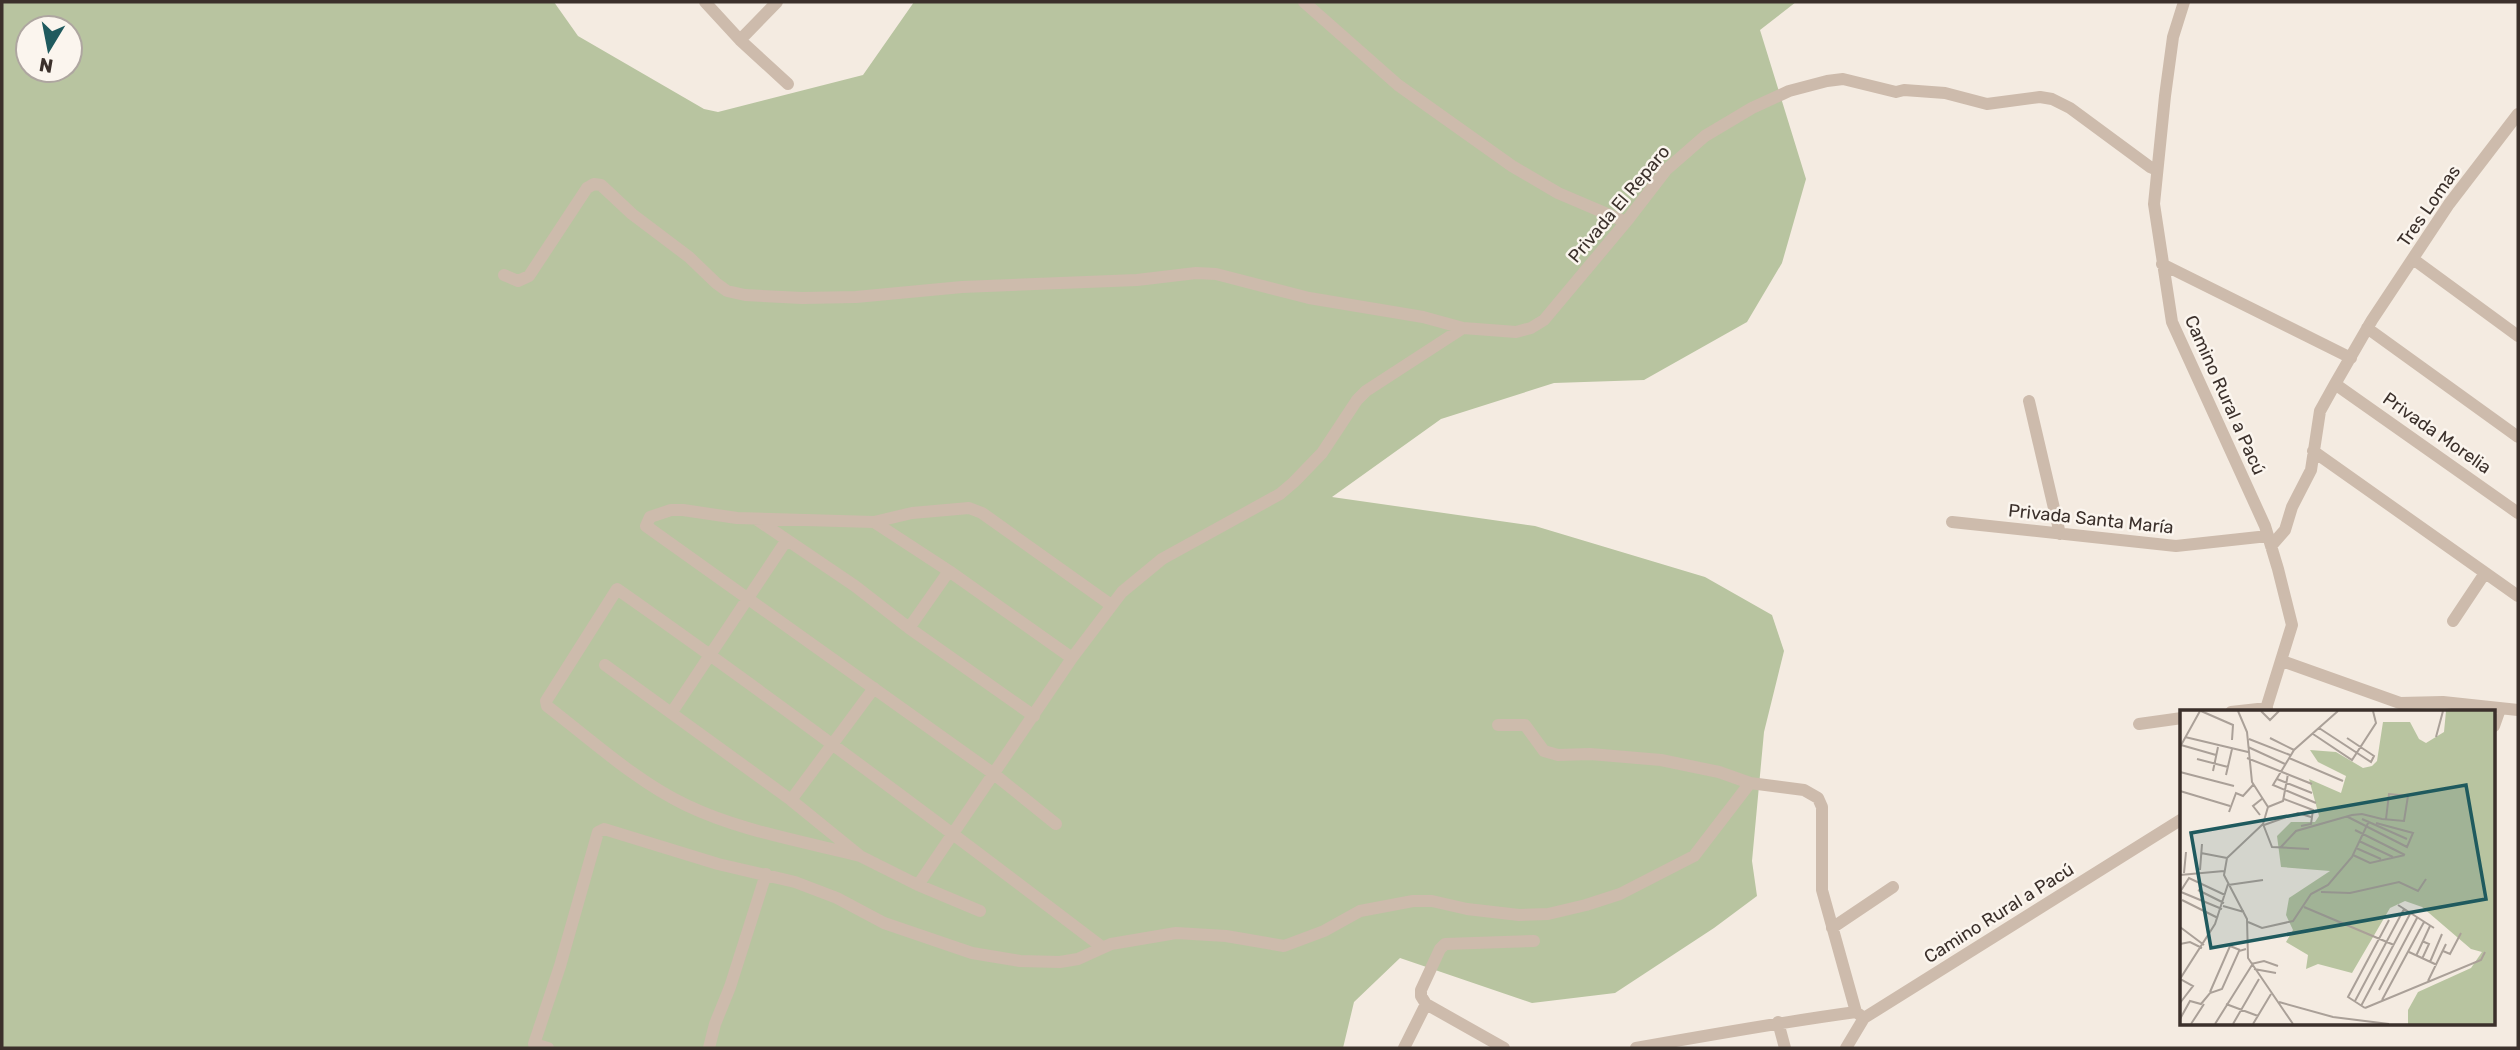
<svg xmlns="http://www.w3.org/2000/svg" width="2520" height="1050" font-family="Rubik,sans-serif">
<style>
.green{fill:#b8c4a0;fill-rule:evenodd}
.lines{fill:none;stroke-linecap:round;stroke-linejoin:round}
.minor{stroke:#cdbbac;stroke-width:12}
.labels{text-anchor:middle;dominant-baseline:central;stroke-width:5;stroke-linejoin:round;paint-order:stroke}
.street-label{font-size:18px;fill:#3b302b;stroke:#fbf5ee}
.inset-road{fill:none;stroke:#aaa098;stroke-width:2}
.view{fill:#1f5a5e;fill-opacity:0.15;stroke:#1f5a5e;stroke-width:3.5}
.inset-edge{fill:none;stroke:#3b302b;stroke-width:3.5}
</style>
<rect width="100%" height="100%" fill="#f4ebe1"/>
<path class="green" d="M2,2H554L578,36L704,109L718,112L863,75L914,2H1796L1760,30L1806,179L1782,263L1747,322L1644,380L1554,383L1441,419L1332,497L1535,526L1705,577L1772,615L1784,651L1764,732L1752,861L1757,896L1714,928L1615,993L1532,1003L1400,958L1354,1002L1343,1048H2ZM28,28H70V70H28Z"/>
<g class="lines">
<path class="minor" d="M705,2L740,40L788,84
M1304,2L1398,85L1512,166L1558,193L1626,222
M2184,2L2173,37L2165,96L2154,204L2172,322L2265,526L2278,569L2292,625L2265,712
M740,40L777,2
M2413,259L2518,336
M2162,264L2351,358
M504,275L518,281L529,276L587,188L594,184L601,185L632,214L689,257L716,283L727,291L745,295L802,298L856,297L962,287L1137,280L1196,273L1216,274L1309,298L1423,317L1463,328L1516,332L1531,328L1544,320L1626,222L1666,170L1705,136L1752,108L1789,91L1827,81L1843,79L1896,92L1904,90L1945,93L1987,104L2040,97L2052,99L2070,108L2150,167L2157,170
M2367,328L2518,437
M2335,384L2518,513
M2029,401L2060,534
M2313,451L2518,596
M756,519L855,586L909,628L1034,716
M874,522L949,571L1072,658
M1952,522L2176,546L2268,536
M2271,546L2285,530L2292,507L2311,470L2320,411L2335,384L2372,320L2449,204L2518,114
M2453,621L2485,573
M909,628L949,571
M2282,661L2400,703L2443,702L2518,710
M605,665L791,800L860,856L918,885L980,911
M672,712L786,541
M2231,712L2267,708
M2139,724L2182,718
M1498,725H1525L1544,751L1558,755L1590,754L1661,760L1719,772L1750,783L1804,790L1818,798L1822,807V890L1856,1012L1864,1018
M2494,726L2500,709
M791,800L874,688
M1056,824L994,774L646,526L650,517L671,510H683L737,518L874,522L912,513L969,508L982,513L1111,605
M860,856C802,841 740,831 686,805C637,782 590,739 547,706L546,701L617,589C781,704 942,825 1102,947
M918,885L1072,658L1122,592L1162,559L1280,494L1294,482L1322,453L1357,400L1366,391L1463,328
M1832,928L1893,887
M1778,1022L1785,1048
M548,1048L534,1044L560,966L598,832L604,829L718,864L795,882L837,898L884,923L972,953L1020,961L1060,962L1078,959L1111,944L1176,933L1226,936L1284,946L1324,931L1360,911L1413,901H1432L1467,909L1519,915L1548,914L1586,905L1620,894L1694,856L1750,783
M709,1048L715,1024L730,987L766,874
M1404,1048L1426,1004
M1504,1048L1426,1004L1421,996V990L1440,949L1445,944L1534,941
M1636,1048C1709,1035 1782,1022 1856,1012
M1846,1048L1864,1018L2182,819"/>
</g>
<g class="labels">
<g class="street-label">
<text transform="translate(1619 204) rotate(-50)">Privada El Reparo</text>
<text transform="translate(2429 206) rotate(-55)">Tres Lomas</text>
<text transform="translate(2225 395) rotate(66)">Camino Rural a Pacú</text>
<text transform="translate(2437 433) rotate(35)">Privada Morelia</text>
<text transform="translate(2091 519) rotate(6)">Privada Santa María</text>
<text transform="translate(1999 913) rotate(-32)">Camino Rural a Pacú</text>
</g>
</g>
<g transform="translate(2180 710)">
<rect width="315" height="315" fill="#f4ebe1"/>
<path d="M266,1H315V314H228V300L238,282L291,258L302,242L291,239L242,197L225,191L210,198L172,263L138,254L126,259L128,245L106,232L113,220L106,205L109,188L150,161L101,157L97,126L111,112H135L139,106L129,69L161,83L166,66L138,52L130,40L156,42L183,58L192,56L197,51L203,12H230L239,29L246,33L264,22Z" fill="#b8c4a0"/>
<path class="inset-road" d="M21,1L53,15L52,30M58,1L67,22L72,72L88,97L83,114L47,148L44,165L67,209L68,248L113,314M81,1L90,10L99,1M139,18L191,52L194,46L167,28M133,24L172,50L196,13L193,1M5,27L68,42M256,27L263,1M90,28L114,40M69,29L110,45M1,35L36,45M0,37L20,1M68,37L105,54M67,48L132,74M109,48L163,71M17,49L48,57M33,61L38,37M0,62L54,76M46,65L52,39M97,69L132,83M0,81L50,96M104,89L133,100L131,114L121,116M136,93L93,75L114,40L158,1M88,97L103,91L108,64M49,102L56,83L63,86L73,75M80,105L73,96L83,88M168,107L227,137L233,123L196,113M182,109L227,129M83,114L92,137L129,139M84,115L118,103L131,107M175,120L225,145M179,131L213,147M100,138L116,121L172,105L182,104L202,109L224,111L228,86L209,84L206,109M176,138L201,149M21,143L47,148M173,145L190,153L225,145M20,160L22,134M4,163L6,142M0,165L44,161M48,175L83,170M18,180L44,193M0,182L9,168L45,185M1,182L42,199M141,182L170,183L219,172L238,181L246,169M2,190L38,208M218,195L254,218M43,196L64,202M124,197L214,235M68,212L82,218L113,211L131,184L148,175L172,147L189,111M0,217L24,235M0,234L10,232L22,238M263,241L270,244L281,223M229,242L257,255M236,246L250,216M242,249L249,234L242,231M250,252L262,224M71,254L84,251L98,256M74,259L96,263M248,271L266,234M199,280L237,208M30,282L50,236L60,240M202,290L244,212M175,291L224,199M99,292L153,307L209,314M0,293L13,276L0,269L35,214L48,174M46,294L78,306M181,296L230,204M185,298L301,250L305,242M185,298L168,287L209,210M0,309L10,291L21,294L30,283L42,279L59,241L66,239M11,314L24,294M35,314L72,255M53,314L79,269M73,314L91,284"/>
<path class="view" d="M286,75L306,189L31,238L11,123Z"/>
<rect width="315" height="315" class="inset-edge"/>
</g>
<rect width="2520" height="1050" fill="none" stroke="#3b302b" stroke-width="7"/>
<g transform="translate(49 49) rotate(190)"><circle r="33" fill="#fbf5ee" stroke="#aea6a0" stroke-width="2"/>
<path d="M0-5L12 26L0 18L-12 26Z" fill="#1f5a5e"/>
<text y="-10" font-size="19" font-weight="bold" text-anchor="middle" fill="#3b302b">N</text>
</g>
</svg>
